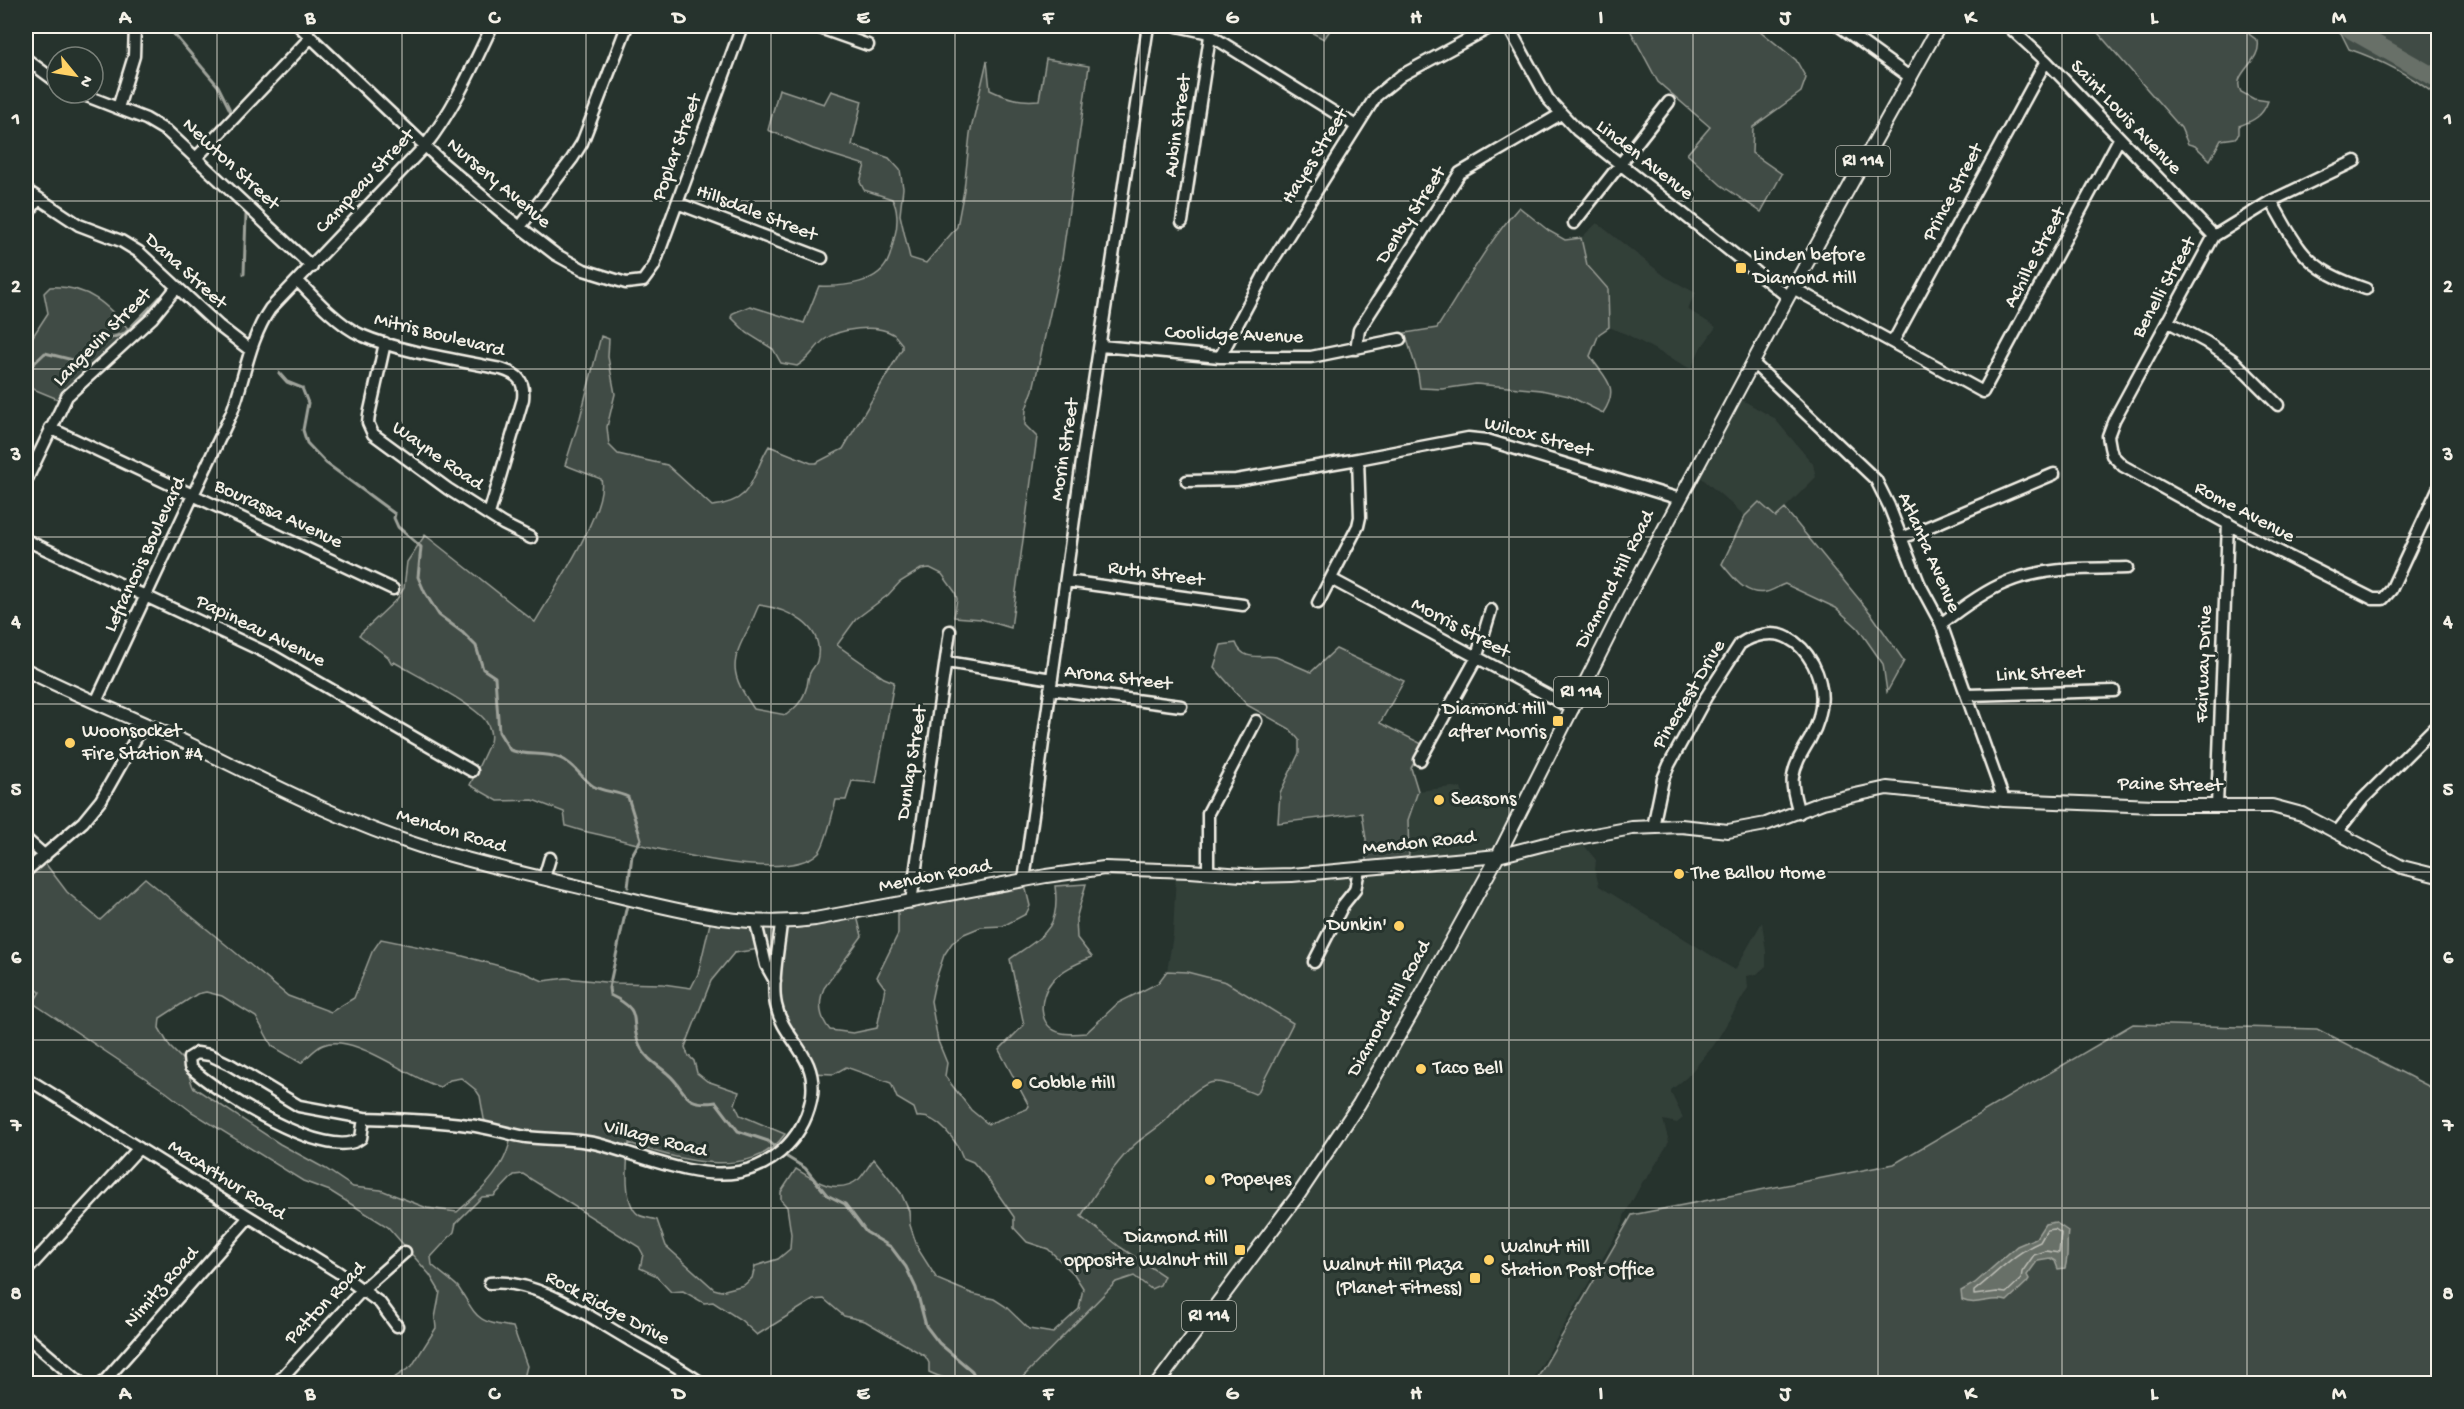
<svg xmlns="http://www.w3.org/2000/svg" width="2464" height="1409" font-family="'Gochi Hand',sans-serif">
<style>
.built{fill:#333f39}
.green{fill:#414b45;stroke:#9a9e96;stroke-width:1.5;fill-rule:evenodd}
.water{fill:#676f68;stroke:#9fa39b;stroke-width:1.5}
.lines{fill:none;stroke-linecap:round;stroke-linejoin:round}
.shore{stroke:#bcbdb5;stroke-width:1.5}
.stream{stroke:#9fa39b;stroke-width:3}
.river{stroke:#676f68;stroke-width:18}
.minor-casing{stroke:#f4f1e8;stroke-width:15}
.major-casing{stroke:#f4f1e8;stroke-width:16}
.minor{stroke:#26332d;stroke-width:10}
.major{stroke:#26332d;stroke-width:12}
.grid{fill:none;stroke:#f4f1e8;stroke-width:1.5;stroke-opacity:0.55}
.poi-dot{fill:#ffd166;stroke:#26332d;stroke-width:2}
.labels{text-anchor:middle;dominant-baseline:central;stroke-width:6;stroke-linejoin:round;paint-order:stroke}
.shield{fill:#26332d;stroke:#b6b8b0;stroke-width:1.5}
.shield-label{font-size:18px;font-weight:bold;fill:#f4f1e8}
.street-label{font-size:20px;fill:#f4f1e8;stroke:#26332d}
.poi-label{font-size:20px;fill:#f4f1e8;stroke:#26332d;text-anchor:start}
.neatline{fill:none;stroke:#f4f1e8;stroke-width:2}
.grid-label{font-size:20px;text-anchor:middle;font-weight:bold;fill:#f4f1e8}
</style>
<rect width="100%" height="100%" fill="#26332d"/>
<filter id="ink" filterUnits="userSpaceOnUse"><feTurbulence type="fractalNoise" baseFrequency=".0167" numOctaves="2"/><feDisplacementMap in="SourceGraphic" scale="12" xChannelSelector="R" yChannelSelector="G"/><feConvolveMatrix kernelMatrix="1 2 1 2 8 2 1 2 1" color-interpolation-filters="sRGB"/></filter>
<g filter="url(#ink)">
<path class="built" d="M1597,223L1666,277L1696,293L1687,309L1716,327L1699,351L1691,369L1628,335L1609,327L1608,289L1587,265L1581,238Z
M1737,397L1774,418L1813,464L1816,477L1776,517L1754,507L1745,516L1696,473Z
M1452,787L1461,788L1465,799L1475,800L1518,813L1498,851L1579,839L1596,860L1595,870L1599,886L1735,970L1762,922L1766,952V966L1757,974L1747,976L1748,988L1714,1045L1687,1077L1671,1090V1093L1683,1118L1677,1123L1663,1120L1669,1142L1648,1177L1643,1181L1624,1216L1623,1223L1531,1383L1017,1384L1116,1282L1134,1276L1151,1289L1120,1247L1081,1216L1112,1169L1131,1147L1165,1120L1186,1098L1210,1084L1216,1082L1236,1085L1255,1094L1258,1093L1293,1024L1227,982L1187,972L1167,971L1173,935L1176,872L1217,873L1368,868L1407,841L1408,820L1418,791Z"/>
<path class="green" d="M1299,26H1333L1324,39Z
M1628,26H1754L1796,60L1806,78L1801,92L1753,127L1752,153L1782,174L1761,212L1721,185L1687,154L1710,127L1658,82Z
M2092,26H2253L2249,34L2258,41C2262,63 2230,73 2241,92L2254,99L2268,101C2263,116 2253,121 2239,126V134L2235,138L2221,140L2210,160L2195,146L2188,144L2181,128Z
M2329,26H2438V97C2412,76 2381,60 2349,49L2341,33Z
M1046,59L1089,66L1062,259L1033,390L1026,409L1025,425L1037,437L1011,628L981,619L954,617L957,599L955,592L942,574L930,568L921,569L900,582L888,595L856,619L837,645L884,678L894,682L876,783L852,781L846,800H836C833,812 826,844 819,852C783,889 629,840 583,831L566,826L564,812L533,800L498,801L470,785L490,742C492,734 490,727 485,720C471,703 416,675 394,662L392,664L388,657L359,635L397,599L404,588L407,562L425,535L535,622C551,594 608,510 601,479L565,465L580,418L601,336L609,339L608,357L615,394L607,427L609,445L618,454L667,465L712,506C756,501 750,477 769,446L811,463H816L843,449L902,349V344C899,341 896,336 893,334C877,324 839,328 824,340C814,348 810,359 797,366L781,363L773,349L747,333L731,317L733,313L750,306L804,323L819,286C842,287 880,284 889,258C892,251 893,242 895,235C898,224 898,208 892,199L864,190L860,182L865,165L813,149L768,130L779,89L824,104L831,91L862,101L852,145L889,158L900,170L903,188L900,215L910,258L926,263L957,227L964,190L970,134L987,61L990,90C1007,98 1020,102 1039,100ZM759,605C788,609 826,626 817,661C816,666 812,668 810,673C808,676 808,682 807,686C803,700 798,706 786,715L754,709C730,674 729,663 750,626C753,619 756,611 759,605Z
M1519,207L1549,231L1565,240L1581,238L1587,265L1608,289L1609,327L1599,334L1590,356C1604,378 1621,386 1603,413L1569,396L1541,390L1476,384L1442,389L1420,388L1418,374L1405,333L1437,328C1463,288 1487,243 1519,207Z
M50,287C88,285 108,305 131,332L65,402L26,386V347L48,313L44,293Z
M1759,502L1776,517L1785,509L1872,615L1904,661L1887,692L1883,664L1858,628L1836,608L1785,584C1779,586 1772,591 1766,592C1745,596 1734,578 1722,564L1745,516Z
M1236,643C1243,663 1263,654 1276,657L1311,672L1336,649L1404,681L1380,723L1424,745L1411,768L1418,791L1408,820L1409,863L1366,864V839L1362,813L1278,823L1280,793L1299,753V740L1290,729L1247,705L1214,667L1221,645Z
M42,859L67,892L100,920L145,878L288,996L331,1012L354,998L372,952L381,939L459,955L525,973L543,981L566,978L614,983L663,984L691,988L698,974L711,919L856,912L862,936L824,988C818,1003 819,1017 830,1030L853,1033L877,1028L885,988L877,977L898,934V905L1024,881L1030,906L1026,914L1003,926L981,927L964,934L952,943L944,955L935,982L931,1001L938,1041L947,1063L945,1076L971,1110L988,1124L1027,1109L1029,1106L999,1050L1024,1025L1010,959C1042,936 1061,930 1055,886L1086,884L1076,919L1077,938L1092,957C1078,963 1063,969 1052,981C1038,997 1037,1028 1062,1033C1069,1035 1079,1033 1086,1033L1118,1003L1158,983L1167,971L1187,972L1226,982L1293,1023L1258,1092L1255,1094C1245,1090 1228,1082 1216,1082C1199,1082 1176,1109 1166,1120C1155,1131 1140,1138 1130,1149C1111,1169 1096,1192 1081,1216L1120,1247L1164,1276L1160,1285L1151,1289L1134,1276L1116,1282L1017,1383C986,1383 957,1386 929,1372V1363L925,1356L865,1321L844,1316L824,1299L813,1300L757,1335L741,1320L713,1302L704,1303L683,1291L671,1292L655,1275L640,1268L643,1254L639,1247L523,1174L514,1175L494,1196L482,1197L456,1223L454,1232L431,1257L432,1265C437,1270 456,1284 458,1287C478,1317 474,1322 513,1327L527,1366L525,1374L527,1383L385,1384L412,1366L436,1328L435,1318L440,1292L430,1275L388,1227L330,1191L303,1181L192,1112L166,1092L33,1003L40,992L26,982V872ZM759,949L785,1024L811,1073L834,1074L846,1067L891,1083L897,1098L914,1108L917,1117C937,1114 957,1141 963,1158L973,1162L987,1178L1014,1217V1228L1027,1242L1048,1249L1074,1274L1083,1288L1079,1309L1053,1333L1029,1329L1005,1306L994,1299L973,1294L937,1279L918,1249L910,1225L909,1211L901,1193L874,1159C869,1165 864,1174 859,1179C837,1196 815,1181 796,1169L781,1192V1200L787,1207L791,1234L790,1249L778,1259L755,1266L752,1278L744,1285L721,1291L714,1289L666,1246L657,1220C652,1218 644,1218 639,1215C622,1204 627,1160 629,1143C674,1159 752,1182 785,1134L740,1115L735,1104L739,1092L707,1081L697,1073L694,1061L688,1055L685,1047L711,981L734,953ZM206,992L222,996L256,1017L272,1046L301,1063C307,1058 315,1048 323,1045C354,1032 409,1079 440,1087L450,1080L461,1078L476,1090L480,1096L484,1119L487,1123L512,1128C510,1165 483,1190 457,1212L427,1208L381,1190L353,1187L326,1169L280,1144L193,1087L184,1061L170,1047L159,1028L160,1018L197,994Z
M2133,1024L2317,1029L2438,1091V1383L1534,1384L1632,1215L1894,1164Z"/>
<path class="water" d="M2055,1222L2068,1231C2066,1244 2069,1255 2065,1268L2058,1269L2055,1261L2050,1258L2038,1260L2027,1275L2029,1279L2027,1282L2007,1301C1990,1296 1977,1307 1962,1300L1961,1291L1975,1283L2017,1246L2036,1238L2045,1224Z"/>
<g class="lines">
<path class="shore" d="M2055,1229L2061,1233L2059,1253L2046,1251L2034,1255L2022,1272L2021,1279L2006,1293L1997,1292L1974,1295V1291C1996,1274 2014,1253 2040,1242L2047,1230Z"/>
<path class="stream" d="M167,26L218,86L231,112
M244,274L246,215
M26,371L45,353L73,360L100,342L125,333L160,297
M279,373L287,382L302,388L308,403L303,430L307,443L326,463L395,514L394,518L398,527L421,547L418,577L425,593L439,615L462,632L476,646L483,669L495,677L499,732L510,750C529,757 542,751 560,758C575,764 580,777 593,786C603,792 616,791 628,797L641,839L632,855L628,887
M627,905L609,988L610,995C648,1013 626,1020 641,1048C647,1060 658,1065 668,1074C687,1090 682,1107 716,1102L738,1131L768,1141L775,1147
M787,1157L805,1168L827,1195L845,1204L866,1232L891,1247L906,1267L916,1288L926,1326L939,1343L972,1371L978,1384"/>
<path class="river" d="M2347,26L2353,31L2438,79"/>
<defs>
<path id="minor" d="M299,26L443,163L507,217L555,254L584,270L626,283L643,281L654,266L742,26
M814,26L868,45
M1177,26L1205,32L1356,126
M1508,26L1548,99L1577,130L1788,297
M1839,26L1911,78
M2008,26L2046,61L2214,236
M26,59L57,82
M79,93L146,119L168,132L312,267
M118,108L134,56L135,26
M197,157L311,37
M2355,161L2271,201L2214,236L2114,420L2108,436L2110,447L2112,455L2123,466L2270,547L2373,599H2383L2391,590L2438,489
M26,190L79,225L121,241L139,252L219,326L250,350
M2271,201C2281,217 2289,235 2301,250C2317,271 2342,281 2366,289
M677,203L822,258
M26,217L38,199
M1182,222L1210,36
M1574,223L1669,102
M520,227L572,159L582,143L627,26
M298,281C314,298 340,326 361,335C400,352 459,360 501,369C518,374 525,381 523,399L489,514
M1793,288L1983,392L2119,139
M2167,321L2206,342L2234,361L2278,405
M1893,342L2046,61
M385,343L369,415L368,423L373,434L448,489L503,524L531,538
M1101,346L1220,357H1311L1400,339
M1356,349L1359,330L1460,173L1561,114
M1220,357L1266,271L1376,96L1402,75L1493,26
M1753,363L1876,480L1889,506L1919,583L1941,624L2004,800
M50,428L393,589
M26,481L67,396L152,318L177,287
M1187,481L1236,480L1358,459
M1902,538L2054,474
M26,540L273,656L472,771
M1331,579L1573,709
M1066,581L1243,605
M1318,603L1358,526L1360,517L1358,459L1468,438L1487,440L1680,499
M1941,624C1960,609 1984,591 2007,582C2044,567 2088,569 2127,568
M947,662L1052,679
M1050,689L1181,706
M1967,695L2114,691
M96,702L232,412C245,377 249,340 270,309L425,146C454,109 472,68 492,26
M1420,760L1476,659L1491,610
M2217,806L2228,523
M1653,827L1663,779L1669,765L1706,697L1740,644C1753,635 1773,630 1788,638C1800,644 1807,653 1813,664C1826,689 1824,714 1810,739C1803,751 1795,763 1793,777C1791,787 1796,802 1799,813
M2337,832L2363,799L2438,724
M26,839L45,856
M26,871L83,822L101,800L144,724
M1208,872V813L1256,721
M544,878L550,858
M1024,880L1083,454L1148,26
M911,902L950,631
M756,923L766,965L775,981
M1314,962L1343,905L1355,890L1359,870
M197,1053L210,1055L231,1065L299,1106L364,1118L361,1138C329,1164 216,1092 190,1067L189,1058Z
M26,1078L338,1272L380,1303L397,1326
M364,1118C399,1119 434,1120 468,1125C488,1127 507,1134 526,1137C550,1140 575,1138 598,1144C641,1155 693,1180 739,1172C777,1165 806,1133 812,1095C817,1054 783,1040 776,1005C771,983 779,946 781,923
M26,1271L139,1148
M490,1283C535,1278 590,1317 628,1339C653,1353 679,1367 703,1384
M26,1336L82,1384
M102,1384L249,1217
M276,1384L363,1289L405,1252"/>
<path id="major" d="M26,670C80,697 136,719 191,745C265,781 341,821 420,846C481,865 543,878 605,893C678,910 740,929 815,919L1046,876L1104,868L1190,871L1255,876L1292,875L1498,856L1545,844L1632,828L1681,826L1728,831L1766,824L1823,802L1887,788L2004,800L2154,806H2272L2302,814L2402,867L2438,876
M1157,1384L1299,1194L1359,1104L1413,1011L1498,856L1640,574L1788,297L1939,26"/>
</defs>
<use href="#minor" class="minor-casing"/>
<use href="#major" class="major-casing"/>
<use href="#minor" class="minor"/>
<use href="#major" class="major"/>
</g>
</g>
<path class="grid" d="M217,26V1384M402,26V1384M586,26V1384M771,26V1384M955,26V1384M1140,26V1384M1324,26V1384M1509,26V1384M1693,26V1384M1878,26V1384M2062,26V1384M2247,26V1384M26,201H2438M26,369H2438M26,537H2438M26,704H2438M26,872H2438M26,1040H2438M26,1208H2438"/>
<g class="poi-dot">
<rect x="1735" y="262" width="12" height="12" rx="3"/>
<rect x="1552" y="715" width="12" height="12" rx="3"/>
<circle cx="70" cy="743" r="6"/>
<circle cx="1439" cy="800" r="6"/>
<circle cx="1679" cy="874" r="6"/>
<circle cx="1399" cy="926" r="6"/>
<circle cx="1421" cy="1069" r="6"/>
<circle cx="1017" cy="1084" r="6"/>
<circle cx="1210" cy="1180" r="6"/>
<rect x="1234" y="1244" width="12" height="12" rx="3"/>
<circle cx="1489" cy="1260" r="6"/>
<rect x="1469" y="1272" width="12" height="12" rx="3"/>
</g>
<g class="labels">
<g class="shield">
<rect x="1836" y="146" width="54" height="30" rx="4.5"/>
<rect x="1554" y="677" width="54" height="30" rx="4.5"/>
<rect x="1182" y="1301" width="54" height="30" rx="4.5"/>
</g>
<g class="shield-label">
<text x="1863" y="161">RI 114</text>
<text x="1581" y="692">RI 114</text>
<text x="1209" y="1316">RI 114</text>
</g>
<g class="street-label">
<text transform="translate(2125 118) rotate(46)">Saint Louis Avenue</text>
<text transform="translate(1179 126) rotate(-82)">Aubin Street</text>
<text transform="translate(678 148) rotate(-70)">Poplar Street</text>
<text transform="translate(1316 157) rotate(-58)">Hayes Street</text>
<text transform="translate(1644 161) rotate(38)">Linden Avenue</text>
<text transform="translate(230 165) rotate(43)">Newton Street</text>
<text transform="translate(366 182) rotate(-47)">Campeau Street</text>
<text transform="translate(498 184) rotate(40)">Nursery Avenue</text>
<text transform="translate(1954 193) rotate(-62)">Prince Street</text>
<text transform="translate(756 214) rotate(21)">Hillsdale Street</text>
<text transform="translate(1412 216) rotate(-57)">Denby Street</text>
<text transform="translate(2036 258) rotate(-62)">Achille Street</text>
<text transform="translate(185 272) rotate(42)">Dana Street</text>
<text transform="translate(2165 288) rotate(-61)">Benelli Street</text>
<text transform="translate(439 336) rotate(14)">Mitris Boulevard</text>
<text transform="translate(1234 336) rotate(2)">Coolidge Avenue</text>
<text transform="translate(103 338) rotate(-45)">Langevin Street</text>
<text transform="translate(1538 438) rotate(15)">Wilcox Street</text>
<text transform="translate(1066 450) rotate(-81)">Morin Street</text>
<text transform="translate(437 457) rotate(35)">Wayne Road</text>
<text transform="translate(2244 513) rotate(28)">Rome Avenue</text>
<text transform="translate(278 515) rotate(25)">Bourassa Avenue</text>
<text transform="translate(1928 553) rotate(66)">Atlanta Avenue</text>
<text transform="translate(146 555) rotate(-65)">Lefrancois Boulevard</text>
<text transform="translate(1156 575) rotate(8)">Ruth Street</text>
<text transform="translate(1616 580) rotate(-63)">Diamond Hill Road</text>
<text transform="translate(1460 629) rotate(28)">Morris Street</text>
<text transform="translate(260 632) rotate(26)">Papineau Avenue</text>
<text transform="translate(2205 664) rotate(-88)">Fairway Drive</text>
<text transform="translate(2040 675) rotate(-2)">Link Street</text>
<text transform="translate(1118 679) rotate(7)">Arona Street</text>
<text transform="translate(1690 695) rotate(-59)">Pinecrest Drive</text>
<text transform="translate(913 763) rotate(-81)">Dunlap Street</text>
<text transform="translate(2170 786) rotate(1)">Paine Street</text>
<text transform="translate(451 832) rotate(17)">Mendon Road</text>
<text transform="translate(1419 844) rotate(-6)">Mendon Road</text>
<text transform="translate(935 877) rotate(-11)">Mendon Road</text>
<text transform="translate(1390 1009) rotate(-61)">Diamond Hill Road</text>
<text transform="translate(655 1140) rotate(14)">Village Road</text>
<text transform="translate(226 1181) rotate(32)">MacArthur Road</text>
<text transform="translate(162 1288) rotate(-48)">Nimitz Road</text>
<text transform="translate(326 1304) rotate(-46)">Patton Road</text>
<text transform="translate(607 1309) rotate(28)">Rock Ridge Drive</text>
</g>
<g class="poi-label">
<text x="1753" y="256">Linden before<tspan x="1753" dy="23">Diamond Hill</tspan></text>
<text x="1546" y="710" text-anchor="end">Diamond Hill<tspan x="1546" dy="23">after Morris</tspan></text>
<text x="82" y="732">Woonsocket<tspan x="82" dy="23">Fire Station #4</tspan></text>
<text x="1451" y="800">Seasons</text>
<text x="1691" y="874">The Ballou Home</text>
<text x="1387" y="926" text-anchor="end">Dunkin'</text>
<text x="1433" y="1069">Taco Bell</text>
<text x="1029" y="1084">Cobble Hill</text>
<text x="1222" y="1180">Popeyes</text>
<text x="1228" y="1238" text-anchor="end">Diamond Hill<tspan x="1228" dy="23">opposite Walnut Hill</tspan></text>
<text x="1501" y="1248">Walnut Hill<tspan x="1501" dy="23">Station Post Office</tspan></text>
<text x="1463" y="1266" text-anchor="end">Walnut Hill Plaza<tspan x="1463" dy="23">(Planet Fitness)</tspan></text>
</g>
</g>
<rect width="2464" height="1409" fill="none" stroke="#26332d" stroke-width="66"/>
<g transform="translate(75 75) rotate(120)"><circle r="28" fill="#26332d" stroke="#787f78" stroke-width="1.5"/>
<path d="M0-4.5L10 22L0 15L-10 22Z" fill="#ffd166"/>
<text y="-9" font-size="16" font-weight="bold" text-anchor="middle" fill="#f4f1e8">N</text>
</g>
<rect x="33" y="33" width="2398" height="1343" class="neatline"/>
<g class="grid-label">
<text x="125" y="23">A</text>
<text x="310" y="23">B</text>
<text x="494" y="23">C</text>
<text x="679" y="23">D</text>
<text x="863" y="23">E</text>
<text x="1048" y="23">F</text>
<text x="1232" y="23">G</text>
<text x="1416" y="23">H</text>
<text x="1601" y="23">I</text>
<text x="1785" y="23">J</text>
<text x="1970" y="23">K</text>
<text x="2154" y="23">L</text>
<text x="2339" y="23">M</text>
<text x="16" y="124">1</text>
<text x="2448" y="124">1</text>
<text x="16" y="292">2</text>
<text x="2448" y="292">2</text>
<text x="16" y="460">3</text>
<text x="2448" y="460">3</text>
<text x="16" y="627">4</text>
<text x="2448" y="627">4</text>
<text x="16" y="795">5</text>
<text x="2448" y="795">5</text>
<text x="16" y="963">6</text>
<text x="2448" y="963">6</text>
<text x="16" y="1131">7</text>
<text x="2448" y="1131">7</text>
<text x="16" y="1299">8</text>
<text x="2448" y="1299">8</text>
<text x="125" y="1399">A</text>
<text x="310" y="1399">B</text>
<text x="494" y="1399">C</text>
<text x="679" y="1399">D</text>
<text x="863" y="1399">E</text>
<text x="1048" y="1399">F</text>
<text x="1232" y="1399">G</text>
<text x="1416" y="1399">H</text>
<text x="1601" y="1399">I</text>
<text x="1785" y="1399">J</text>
<text x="1970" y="1399">K</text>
<text x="2154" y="1399">L</text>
<text x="2339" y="1399">M</text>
</g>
</svg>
